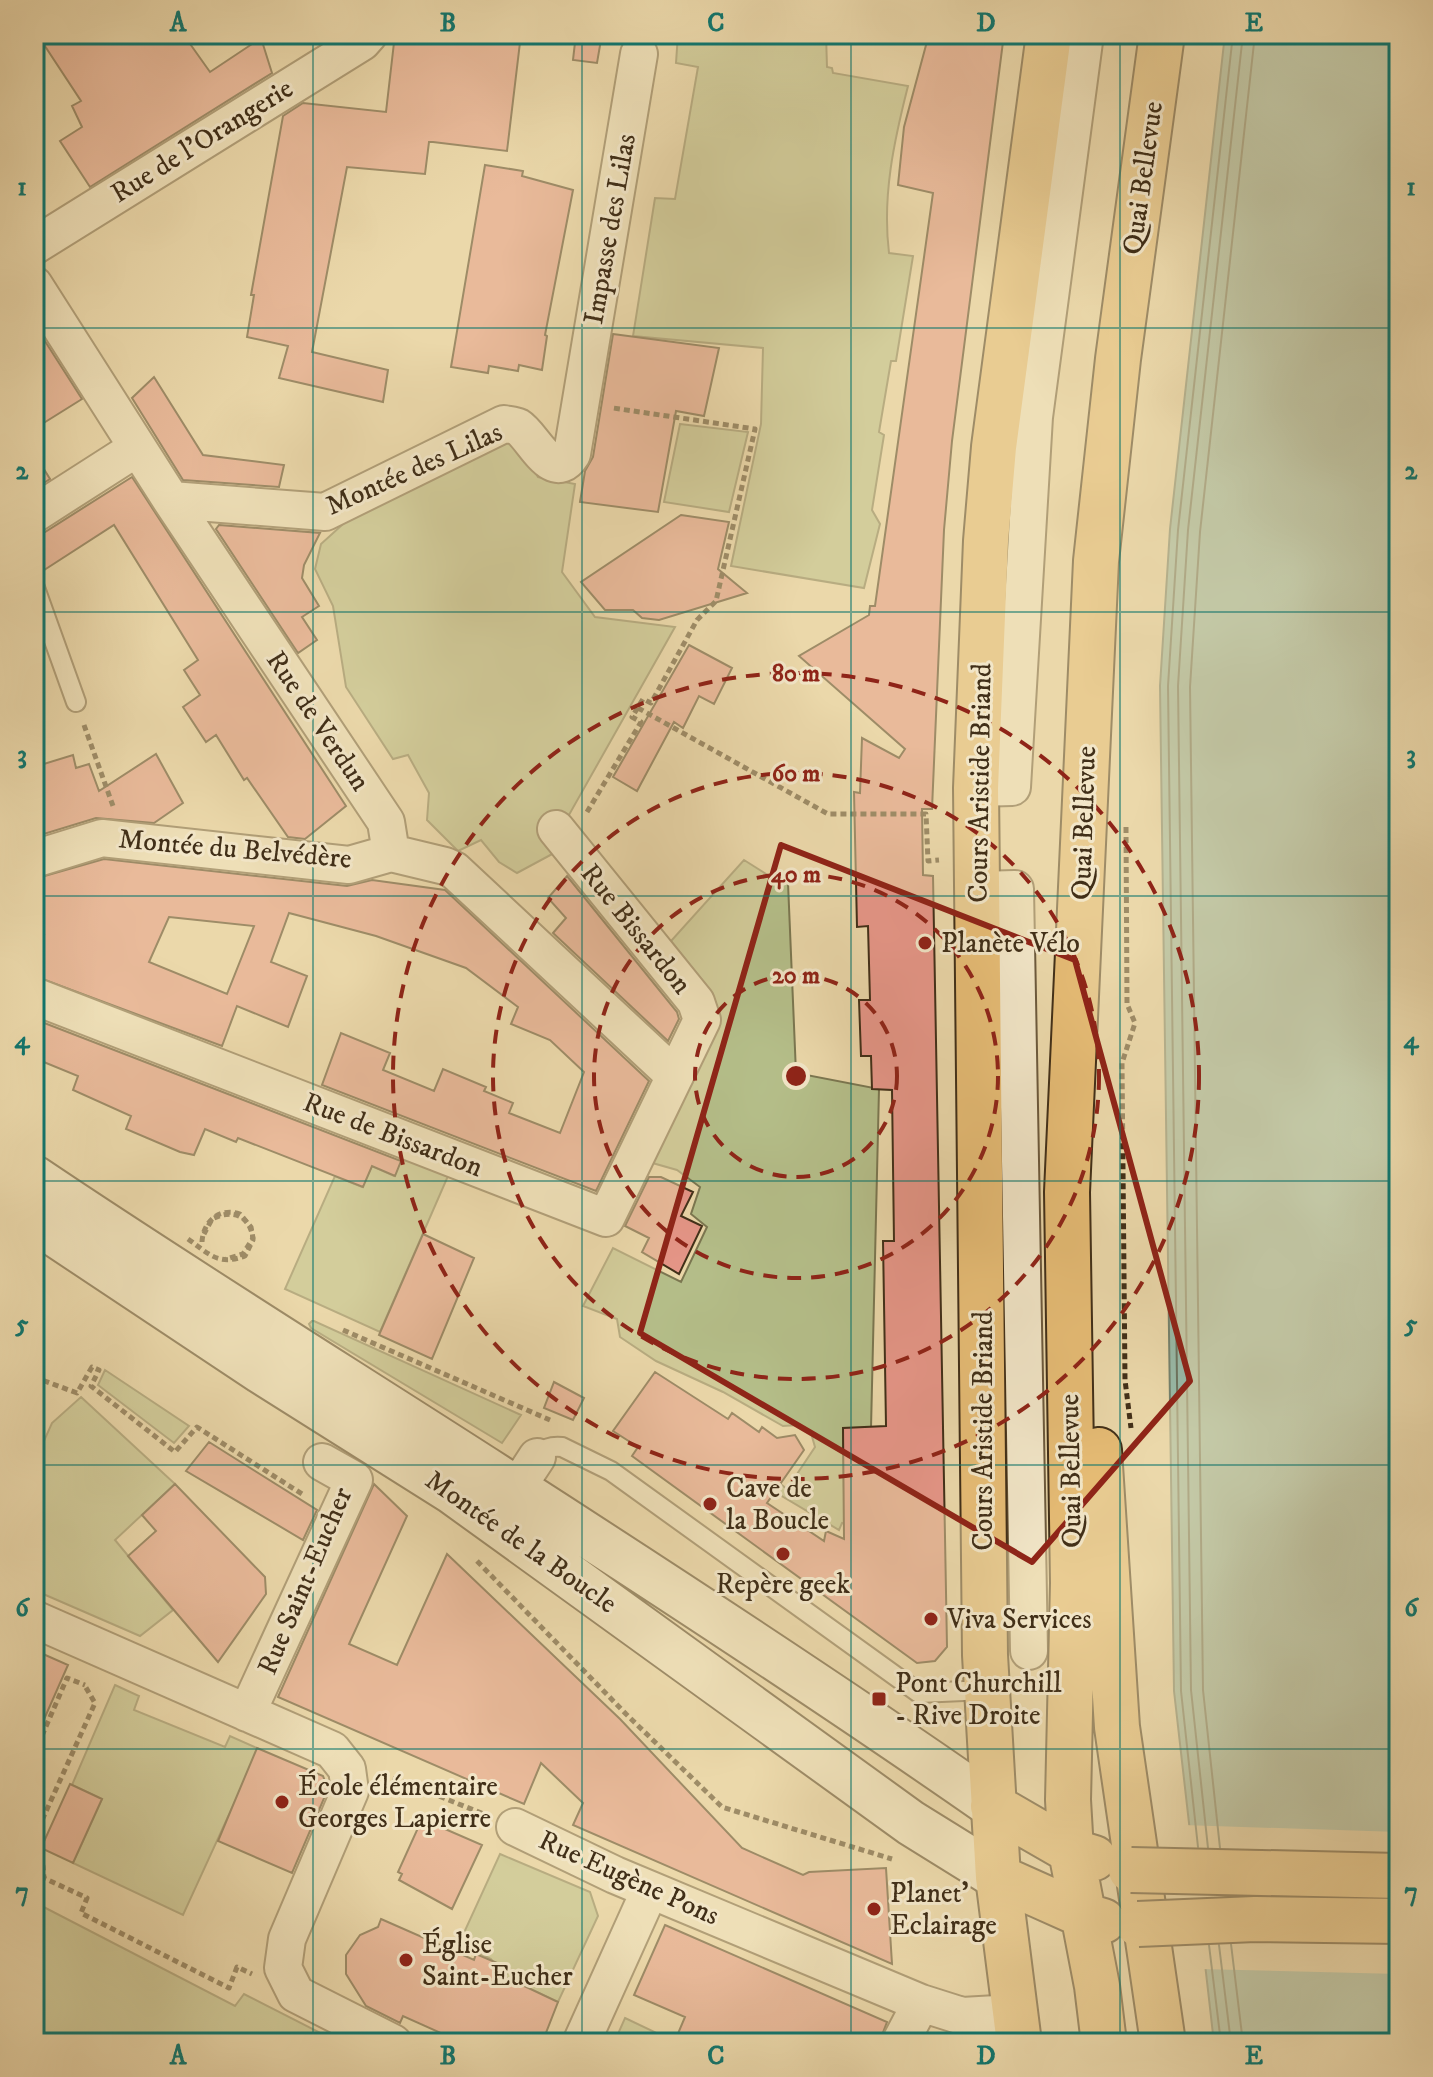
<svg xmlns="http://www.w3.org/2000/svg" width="1433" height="2077" font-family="'IM FELL DW Pica',serif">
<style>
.green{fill:#b5bf8a;stroke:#7b7751;stroke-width:2}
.water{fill:#98baa8;stroke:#75826e;stroke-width:2}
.pier{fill:#ebd8aa}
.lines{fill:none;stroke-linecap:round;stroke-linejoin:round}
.shore{stroke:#6c7460;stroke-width:2}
.building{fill:#e69688;stroke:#412f18;stroke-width:2;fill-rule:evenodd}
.lane-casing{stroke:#6c593c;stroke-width:22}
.street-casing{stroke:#6c593c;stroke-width:40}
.secondary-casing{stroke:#412f18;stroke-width:48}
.primary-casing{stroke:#412f18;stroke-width:48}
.path{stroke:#412f18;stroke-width:5;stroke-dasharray:6 4;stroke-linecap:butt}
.lane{stroke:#f2e6c8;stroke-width:18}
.street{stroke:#f2e6c8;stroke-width:36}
.secondary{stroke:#f2e6c8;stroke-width:44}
.primary{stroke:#e6bc75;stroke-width:44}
.primary-bridge-casing{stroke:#412f18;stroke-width:48;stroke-linecap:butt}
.path-bridge{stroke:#412f18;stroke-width:5;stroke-dasharray:6 4;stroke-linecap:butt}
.primary-bridge{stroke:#e6bc75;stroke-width:44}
.marked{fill:none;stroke:#8f2418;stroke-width:6;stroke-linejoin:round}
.grid{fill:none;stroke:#0f766e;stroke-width:2;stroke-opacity:0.55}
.ring{fill:none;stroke:#8f2418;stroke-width:4;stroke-dasharray:14 10}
.poi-dot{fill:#8f2418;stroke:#f2e6c8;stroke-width:3}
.labels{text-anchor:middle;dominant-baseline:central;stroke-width:6;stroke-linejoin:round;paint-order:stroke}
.street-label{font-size:28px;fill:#412f18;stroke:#f2e6c8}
.poi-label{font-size:28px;fill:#412f18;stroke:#f2e6c8;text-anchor:start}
.centre{fill:#8f2418;stroke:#f2e6c8;stroke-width:4}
.ring-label{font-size:24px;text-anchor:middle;font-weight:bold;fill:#8f2418;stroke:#f2e6c8;stroke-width:6;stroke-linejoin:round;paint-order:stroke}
.neatline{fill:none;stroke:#0f766e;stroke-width:3}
.grid-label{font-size:26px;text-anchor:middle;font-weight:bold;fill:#0f766e}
</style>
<rect width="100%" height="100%" fill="#ebd8aa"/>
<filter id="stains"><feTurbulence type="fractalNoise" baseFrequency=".0025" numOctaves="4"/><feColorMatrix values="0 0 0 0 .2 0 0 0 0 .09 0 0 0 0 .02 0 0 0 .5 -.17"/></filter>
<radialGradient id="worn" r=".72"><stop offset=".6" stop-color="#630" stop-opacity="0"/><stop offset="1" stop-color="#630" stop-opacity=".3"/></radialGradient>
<path class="green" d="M678,34H826L827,67L832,68L833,73L908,86C894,141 882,196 889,253L913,256L896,361H891L879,432L884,435L872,510L880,524L864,588L731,566L761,424L763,348L633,336L655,198L675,199L698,67L676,63Z
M680,424L748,432L729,512L664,502Z
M515,436L538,477L575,484L562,572L595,617L675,627L561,829L556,852L517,873L499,862L481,840L458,851L427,820L429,793L408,755L393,759L346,687L333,606L315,569L321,544L363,506Z
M744,860L782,884L788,883L796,1073L879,1089L871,1428H843L844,1495L855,1526L842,1523L839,1530L758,1482L765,1472L787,1489L815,1447L811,1433L798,1425L783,1426L723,1392L656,1361L620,1337L617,1319L583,1306L613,1248L681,1282L707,1227L691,1214L700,1187L677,1170L649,1162L716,1016L713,994L671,941Z
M402,1157L448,1176L380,1332L285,1289L335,1176L362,1187L372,1166L394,1176Z
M312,1321H314L521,1415L502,1443L311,1328L309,1324Z
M105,1370L189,1426L174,1443L98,1385Z
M81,1397L175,1484L115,1540L173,1610L140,1636L34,1590V1463L52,1423Z
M115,1685L139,1696L134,1710L225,1747L230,1736L259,1749L183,1915L73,1863L102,1799L72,1785Z
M500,1854L590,1892L598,1916L558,2002L505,1977L491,1959L471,1949L473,1943L462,1937Z
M34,1902L235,2006L244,1994L340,2043H34Z
M625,2018L667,2038L665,2043H614Z"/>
<path class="water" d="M1225,34H1399V2043H1214L1174,1691L1160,686L1170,529Z"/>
<path class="pier" d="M1183,1825L1399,1832V1974L1200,1969Z"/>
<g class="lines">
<path class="shore" d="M1198,1847L1181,1691L1168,686L1178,530L1233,34
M1208,1848L1191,1690L1178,686L1188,530L1243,34
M1220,1848L1203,1690L1190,687L1200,532L1255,34
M1231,1944L1243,2043
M1209,1945L1221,2043
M1219,1945L1231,2043"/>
</g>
<path class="building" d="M37,34H183L210,72L261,38L272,73L90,187L60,141L82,127L72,106L81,101Z
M395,34H521L507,151L433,142H429L425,174L347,167L312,352L388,370L383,402L279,378L288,346L247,337L254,295H251L283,116L303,103L386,112Z
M576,34H602L597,63L573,60Z
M929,34H1004L952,441L944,530L932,809H922L923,875L933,876L947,1647L935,1661L917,1663L632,1456L638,1447L613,1431L655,1372L728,1419L732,1413L759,1432L762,1427L777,1438L795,1435L804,1450L767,1503L824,1541L826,1531L844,1539L843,1428L886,1426L883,1241H894L892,1090L872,1089L871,1056H861L859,1000H870L868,926L857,927L854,792L860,793L862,738L899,758L905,749L799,656L869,615L870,606H875L933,193L898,185L904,127Z
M485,165L523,171L522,176L573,190L545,335L547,336L542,370L519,365L518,371L489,366L488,373L451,367Z
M34,324L82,399L34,429Z
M613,334L719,348L704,416L676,411L658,512L580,502L585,471L593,457Z
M154,377L203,455L284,465L279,487L183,480L132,398Z
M34,453L50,479L34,489Z
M132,477L346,806L305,839L288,837L247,778L244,780L216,735L206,742L183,707L200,695L184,670L198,660L114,525L38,574L34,573V535L45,532Z
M681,515L729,522L718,569L747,593L659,620L642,618L633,610H605L581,582Z
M219,525L320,533L304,565L302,578L319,606L302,617L317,640L298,653L216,529Z
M689,645L732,668L714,704L699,696L683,728L674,722L637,791L613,777Z
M156,754L183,803L154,823L96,818L34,837V767L73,755L76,768L89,764L99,791Z
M104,859L347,886L372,880L445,890L649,1081L596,1191L322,1085L341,1033L390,1053L383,1070L434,1091L443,1069L486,1087L484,1091L513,1103L509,1113L560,1133L584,1072L550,1040L511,1024L518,1007L466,968L376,936L289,913L271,962L307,976L288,1027L237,1006L222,1046L34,976V958L44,935L34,931V879ZM169,917L254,926L227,994L149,962Z
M567,876L677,1012L679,1019L668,1041L553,933L566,918L548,898Z
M34,1019L401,1161L395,1176L372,1166L363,1187L238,1138L236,1142L205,1129L194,1155L180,1152L126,1129L131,1116L73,1090L78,1076L34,1058Z
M649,1177H661L693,1192L681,1216L702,1226L679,1274L642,1252L649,1238L625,1226Z
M423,1234L474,1258L432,1359L379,1335Z
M554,1382L584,1398L573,1420L544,1408Z
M209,1442L317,1510L303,1540L186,1471Z
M175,1484L265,1577L266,1594L218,1662L128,1556L156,1531L142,1515Z
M374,1484L407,1516L349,1644L397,1665L447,1554L620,1719L742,1848L803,1875L809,1872L886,1868L892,1964L573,1825L583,1803L541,1763L524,1804L278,1697Z
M34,1650L68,1665L34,1742Z
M257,1748L323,1776L328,1789L292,1873L218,1841Z
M70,1784L102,1799L73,1863L41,1848Z
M422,1819L482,1845L452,1909L399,1880L402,1874L398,1872Z
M381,1919L474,1960L476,1954L509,1968L505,1977L558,2002L542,2043H463L403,2016L400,2023L366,2006L346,1974V1955L360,1935L378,1927Z
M665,1925L887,2022L879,2043H674L685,2017L634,1995Z"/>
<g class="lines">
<defs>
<path id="lane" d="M34,585L76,702
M537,1457C544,1448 551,1446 562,1447L611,1471L919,1693L986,1690"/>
<path id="street" d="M34,246L362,42L369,34
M34,285L171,500L386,822L391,853L445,866L454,870L675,1076
M171,500L325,512L504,424C509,425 514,425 518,427C533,436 553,485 572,454L639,54
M34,514L137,448
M976,788L1012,787L1034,417L1085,34
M34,859L102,838L349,865L391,853
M978,890L1015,889L1029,1651
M34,996L606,1218L702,1020L696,1002L556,829
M516,1489L537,1457
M34,1619L332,1750L347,1769L350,1791L287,1939L283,1968L296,1994L393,2043
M247,1713L354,1480L322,1462
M515,1827L615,1875L921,2003L962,2016L1015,2013
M581,2043L650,1890
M900,2043L921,2003"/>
<path id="secondary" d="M34,1178C193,1285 355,1385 516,1489C676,1592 837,1697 993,1806
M34,1220L261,1371L453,1492L911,1823L998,1877"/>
<path id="primary" d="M1099,1450L1117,1727L1163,2043
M993,1806L1071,1851L1094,1858
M998,1877L1083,1915L1103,1921
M1019,2043L998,1877L985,1655L976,788L986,541L994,447L1049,34
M1104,2043L1097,1986L1071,1851L1068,1800L1073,1583L1067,1192L1096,561L1118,359L1162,34"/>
</defs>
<use href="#lane" class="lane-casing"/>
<use href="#street" class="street-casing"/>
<use href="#secondary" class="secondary-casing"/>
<use href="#primary" class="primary-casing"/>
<path class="path" d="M638,708L828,814H926L928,861L939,860
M84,725L113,806
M587,812L641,722L632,717L643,699L651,703L697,620L716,601L755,429L613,408
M1126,827L1127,1004L1135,1023L1122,1063L1125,1380L1131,1428
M202,1242C203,1221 220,1207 240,1214L251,1227L253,1238L243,1254L226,1259
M343,1330L550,1420
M34,1377L77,1393L92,1367L99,1370L91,1386L175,1452L197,1427L302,1494
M477,1561L626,1714L722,1807L892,1859
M34,1754L67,1678L85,1685
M383,1776L399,1780L486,1815
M34,1838L95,1703L85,1686
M34,1859L43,1866L44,1878
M34,1883L38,1885L44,1878L87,1898L81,1913L229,1988L237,1967L252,1974"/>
<use href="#lane" class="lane"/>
<use href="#street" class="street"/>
<use href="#secondary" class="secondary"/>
<use href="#primary" class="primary"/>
<defs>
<path id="primary-bridge" d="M1131,1870L1399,1876
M1138,1924L1255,1919L1399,1921"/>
</defs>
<use href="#primary-bridge" class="primary-bridge-casing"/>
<path class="path-bridge" d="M188,1239C209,1254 218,1266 245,1256L253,1240C251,1216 233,1208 212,1219L204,1234"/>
<use href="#primary-bridge" class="primary-bridge"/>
</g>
<path d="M0 0H1433V2077H0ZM781,845L1075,960L1190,1381L1032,1562L640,1333Z" fill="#ebd8aa" fill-opacity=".55" fill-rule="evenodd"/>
<path class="marked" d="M781,845L1075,960L1190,1381L1032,1562L640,1333Z"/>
<path class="grid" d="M313,34V2043M582,34V2043M851,34V2043M1120,34V2043M34,328H1399M34,612H1399M34,896H1399M34,1181H1399M34,1465H1399M34,1749H1399"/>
<g class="ring">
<circle cx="796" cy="1076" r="101"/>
<circle cx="796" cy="1076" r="202"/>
<circle cx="796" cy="1076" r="303"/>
<circle cx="796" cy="1076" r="403"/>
</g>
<g class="poi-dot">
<circle cx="925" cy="943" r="8"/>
<circle cx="710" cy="1504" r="8"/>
<circle cx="783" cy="1554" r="8"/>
<circle cx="931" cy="1619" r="8"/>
<rect x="871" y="1691" width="16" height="16" rx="4"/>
<circle cx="282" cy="1802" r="8"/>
<circle cx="874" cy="1909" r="8"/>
<circle cx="406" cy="1960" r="8"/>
</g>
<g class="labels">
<g class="street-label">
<text transform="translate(202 141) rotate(-32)">Rue de l'Orangerie</text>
<text transform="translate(1143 178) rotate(-82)">Quai Bellevue</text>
<text transform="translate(610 229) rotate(-80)">Impasse des Lilas</text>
<text transform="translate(414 469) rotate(-24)">Montée des Lilas</text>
<text transform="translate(318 721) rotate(56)">Rue de Verdun</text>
<text transform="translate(980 783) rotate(-89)">Cours Aristide Briand</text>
<text transform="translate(1084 823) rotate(-88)">Quai Bellevue</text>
<text transform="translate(235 849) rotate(5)">Montée du Belvédère</text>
<text transform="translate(636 929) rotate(51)">Rue Bissardon</text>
<text transform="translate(393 1135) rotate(21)">Rue de Bissardon</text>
<text transform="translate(983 1431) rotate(-90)">Cours Aristide Briand</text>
<text transform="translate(1071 1471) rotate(-91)">Quai Bellevue</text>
<text transform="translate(521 1542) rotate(35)">Montée de la Boucle</text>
<text transform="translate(305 1581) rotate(-67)">Rue Saint-Eucher</text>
<text transform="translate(629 1878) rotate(24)">Rue Eugène Pons</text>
</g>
<g class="poi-label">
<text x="941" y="943">Planète Vélo</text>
<text x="726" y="1488">Cave de<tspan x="726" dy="32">la Boucle</tspan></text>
<text x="783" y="1584" text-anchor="middle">Repère geek</text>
<text x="947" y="1619">Viva Services</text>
<text x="895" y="1683">Pont Churchill<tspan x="895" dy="32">- Rive Droite</tspan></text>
<text x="298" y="1786">École élémentaire<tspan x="298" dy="32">Georges Lapierre</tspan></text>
<text x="890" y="1893">Planet'<tspan x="890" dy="32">Eclairage</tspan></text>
<text x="422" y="1944">Église<tspan x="422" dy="32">Saint-Eucher</tspan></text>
</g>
</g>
<circle cx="796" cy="1076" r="12" class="centre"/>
<g class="ring-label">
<text x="796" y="681">80 m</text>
<text x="796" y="781">60 m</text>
<text x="796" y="882">40 m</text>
<text x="796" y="983">20 m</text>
</g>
<rect width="1433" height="2077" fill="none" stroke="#ebd8aa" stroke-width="88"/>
<rect x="44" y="44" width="1345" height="1989" class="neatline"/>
<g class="grid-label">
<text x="178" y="31">A</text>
<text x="448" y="31">B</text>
<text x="716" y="31">C</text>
<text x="986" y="31">D</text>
<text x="1254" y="31">E</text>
<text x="22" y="195">1</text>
<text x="1411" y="195">1</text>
<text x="22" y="479">2</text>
<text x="1411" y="479">2</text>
<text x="22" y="763">3</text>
<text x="1411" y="763">3</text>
<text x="22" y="1048">4</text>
<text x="1411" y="1048">4</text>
<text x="22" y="1332">5</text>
<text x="1411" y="1332">5</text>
<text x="22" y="1616">6</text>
<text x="1411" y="1616">6</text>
<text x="22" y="1900">7</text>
<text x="1411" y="1900">7</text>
<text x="178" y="2064">A</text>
<text x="448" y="2064">B</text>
<text x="716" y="2064">C</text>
<text x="986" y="2064">D</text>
<text x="1254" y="2064">E</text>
</g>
<rect width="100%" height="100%" filter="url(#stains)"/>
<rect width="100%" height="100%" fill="url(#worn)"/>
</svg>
